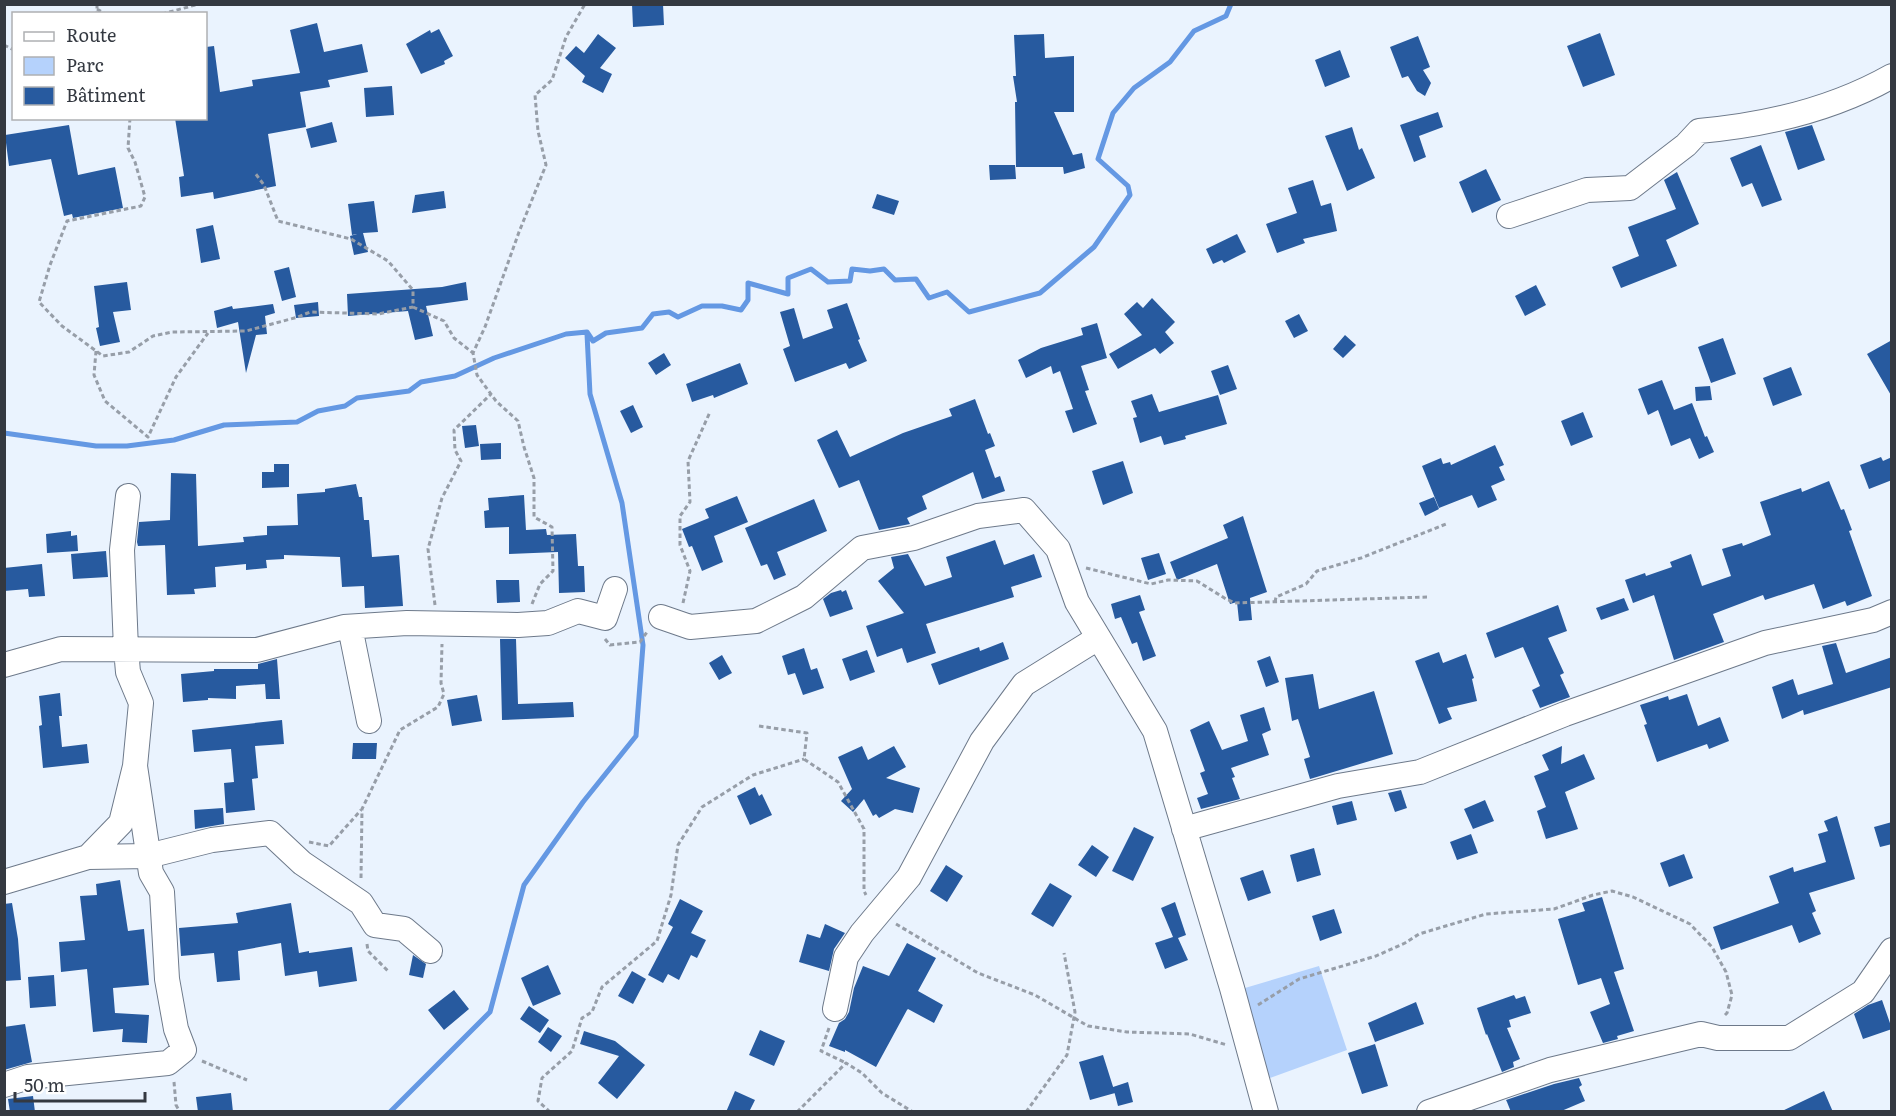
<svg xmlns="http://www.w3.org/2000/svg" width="1896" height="1116" font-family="Literata,serif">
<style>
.green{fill:#b5d2fc}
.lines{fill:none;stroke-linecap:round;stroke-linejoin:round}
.stream{stroke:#6498e3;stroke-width:5}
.building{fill:#275a9f}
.minor-casing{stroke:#6d798a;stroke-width:26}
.path{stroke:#979ea8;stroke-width:3;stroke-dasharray:4.5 3;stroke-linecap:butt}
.minor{stroke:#fff;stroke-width:24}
</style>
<rect width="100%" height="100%" fill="#eaf3fe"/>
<path class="green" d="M1319,966L1347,1050L1267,1079L1245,988Z"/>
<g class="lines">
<path class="stream" d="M4,433L96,446H127L174,440L224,425L297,422L318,411L345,406L357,398L409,391L421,382L455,376L494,358L566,334L587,332L593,341L606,333L642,328L653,314L669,312L678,317L702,306H722L741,310L748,300V283L788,294V278L811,269L828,282L850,281L852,269L870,271L884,269L895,280L916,279L929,298L947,292L969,312L1040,293L1094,247L1130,195L1128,186L1098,159L1113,113L1134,88L1170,62L1194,31L1226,16L1231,4
M390,1112L490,1012L524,885L583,802L636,736L643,645L622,503L590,394L587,334"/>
</g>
<path class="building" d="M632,4H663L664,25L633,27Z
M317,23L324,52L362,44L368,72L328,80L330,87L300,92L306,127L268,134L276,186L214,199L213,192L181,197L179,177L184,176L175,118H206V47L214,46L220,92L253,86L252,80L300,73L290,30Z
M439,29L453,56L444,61L445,64L421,74L406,44L430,30L431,33Z
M1600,33L1615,75L1583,87L1567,46Z
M598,34L616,48L600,68L612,74L603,93L582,82L585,76L565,58L576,46L584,53Z
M1044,34L1045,58L1074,56V112H1054L1073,155L1082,153L1085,168L1064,174L1063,167H1016L1015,102H1017L1013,76H1016L1014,35Z
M1418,36L1430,67L1423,70L1431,83L1425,96L1417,91L1408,76L1402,78L1390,47Z
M1340,50L1350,77L1325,87L1315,60Z
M392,86L394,115L366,117L364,88Z
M1438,112L1443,127L1419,136L1426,157L1414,162L1400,125Z
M332,122L337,142L311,148L306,129Z
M69,125L78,175L115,167L123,208L73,218L72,214L64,216L51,159L9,166L5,135Z
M1812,125L1825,160L1798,170L1785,132Z
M1352,127L1359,150L1362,148L1375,178L1347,191L1325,136Z
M1761,145L1782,200L1762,207L1752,183L1742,187L1730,158Z
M989,165H1015L1016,179L990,180Z
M1486,169L1501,200L1472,213L1459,182Z
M1677,172L1699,224L1666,240L1677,266L1621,288L1612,267L1639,256L1628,227L1676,209L1664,180Z
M1313,180L1321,206L1331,203L1337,231L1303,239L1305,243L1277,253L1266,224L1297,213L1288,188Z
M444,191L446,208L412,213L415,195Z
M877,194L899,201L894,215L872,208Z
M374,201L378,232L363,233L368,252L354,255L350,236L357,234L352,235L348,204Z
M213,225L220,259L201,263L196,229Z
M1237,234L1246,252L1224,263L1222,260L1213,264L1206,249Z
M289,267L296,297L282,301L274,271Z
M127,282L131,310L113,312L120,342L100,346L96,328L99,327L94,286Z
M466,282L468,300L426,306L433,336L415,340L408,311L348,316L347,294L442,287Z
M1536,285L1546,305L1525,316L1515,296Z
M1152,298L1175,322L1165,332L1174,343L1160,354L1155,348L1118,369L1109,354L1142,335L1124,314L1137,302L1143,308Z
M318,302L319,316L296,318L294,305Z
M847,303L860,339L858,340L867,361L849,369L846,363L795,382L783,349L790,346L780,312L794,308L803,339L833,328L827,310Z
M273,304L275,313L265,316L267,334L256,335L246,373L238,322L217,328L214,311L232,306L233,309Z
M1299,314L1308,331L1294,338L1285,321Z
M1097,323L1107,358L1081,366L1089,390L1085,391L1097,424L1073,433L1065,411L1073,409L1060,371L1053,374L1051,366L1026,378L1018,360L1041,348L1083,335L1081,328Z
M1345,335L1356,345L1343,358L1333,349Z
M1723,338L1736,374L1711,383L1698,347Z
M1892,340V397L1867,354Z
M664,353L671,365L656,375L648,363Z
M740,363L748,384L714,398L713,395L692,402L686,384Z
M1228,365L1237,389L1220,395L1211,371Z
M1791,367L1802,395L1773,406L1763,378Z
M1662,380L1674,410L1692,403L1705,437L1707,436L1714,452L1699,459L1690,438L1671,446L1658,410L1648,415L1638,389Z
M1710,386L1712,400L1696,401L1695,387Z
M1152,394L1159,412L1218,395L1227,424L1185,436L1186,439L1164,445L1161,436L1140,443L1133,418L1137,417L1131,401Z
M975,399L988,434L990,433L995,446L985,450L995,478L1000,476L1005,491L982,499L973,472L922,496L927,509L907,518L910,524L879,530L859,480L839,488L817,440L837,430L850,457L903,433L952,416L949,409Z
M633,405L643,427L631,433L620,411Z
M1583,412L1593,437L1571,446L1561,421Z
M476,425L479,446L465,448L462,426Z
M501,443V459L481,460L480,444Z
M1495,445L1504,465L1499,467L1505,480L1491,486L1497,500L1478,508L1472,495L1439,508L1422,466L1441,458L1443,464L1450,462L1451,465Z
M1881,457L1883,461L1892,457V480L1869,489L1860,465Z
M1123,461L1133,493L1103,505L1092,471Z
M274,464H289V487L262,488V472H274Z
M171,473L196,474L198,546L244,542L243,537L267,535V526L298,525L297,494L325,492V489L356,484L359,497H362L364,520H369L372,557L399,555L403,606L365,608L364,586L342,587L340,557L284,555V559L266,560L267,568L246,570V564L215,567L216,587L194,589L195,594L167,595L165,545L138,546L137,542L139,522L170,520Z
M1829,481L1841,510L1844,509L1852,530L1849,531L1872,596L1847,606L1845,601L1823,609L1814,584L1765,600L1763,595L1713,614L1724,642L1674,660L1654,595L1633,603L1625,580L1645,573L1646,576L1672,567L1670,562L1691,554L1702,586L1731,576L1722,549L1742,543L1743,546L1771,535L1760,502L1801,488L1802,492Z
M524,495L526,530L546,529L547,535L576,534L578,566H584L585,592L559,593L558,552L509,554V527L485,528L484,511L489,510L488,498Z
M737,496L748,522L714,536L723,562L702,571L692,546L689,547L682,529L709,518L705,509Z
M1434,497L1439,509L1425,516L1419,503Z
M814,499L827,531L777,552L786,575L774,580L767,564L761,566L745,528Z
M1243,516L1267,592L1250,598L1252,620L1239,621L1237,602L1230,604L1217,564L1177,580L1170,562L1228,538L1223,525Z
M71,531V536L77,535L78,551L47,553L46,534Z
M995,540L1004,565L1034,554L1042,577L1011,587L1014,597L926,624L936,653L907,663L902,648L877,657L866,626L904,613L878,581L894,568L891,557L908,554L925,586L952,577L946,557Z
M106,551L108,577L73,579L71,554Z
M1159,553L1166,574L1148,580L1141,558Z
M42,564L45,596L29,597L28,589L4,591V568Z
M496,580H519L520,602L497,603Z
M841,590L842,592L846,590L853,609L830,617L823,599L831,593Z
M1140,595L1145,610L1139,612L1156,656L1143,661L1137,642L1132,644L1121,617L1115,619L1111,604Z
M1624,598L1629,610L1601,620L1596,608Z
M1558,605L1567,631L1548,638L1564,673L1560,675L1570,697L1540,708L1532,690L1540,686L1523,647L1495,658L1486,633Z
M500,639H516L518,704L573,702L574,717L502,720Z
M1003,642L1009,659L939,685L931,664L979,647L980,651Z
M1836,643L1846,673L1892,657V687L1804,715L1803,710L1782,719L1772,687L1793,679L1798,695L1833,684L1822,646Z
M804,648L811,670L817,668L824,688L803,695L795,673L788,675L782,656Z
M867,650L875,672L850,681L842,659Z
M1439,652L1443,663L1466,654L1474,678L1472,679L1477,701L1447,708L1452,719L1439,724L1415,661Z
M722,655L732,673L719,680L709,663Z
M1270,656L1279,682L1266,687L1257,661Z
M277,659L280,699H266L265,684L236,686V699L208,698V700L183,702L181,674L214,671V669H258V664Z
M1313,674L1319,709L1374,691L1393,754L1310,779L1304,759L1310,757L1298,719L1292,721L1285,678Z
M60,693L62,716H59L62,747L87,744L89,763L43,768L39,726L42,725L39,696Z
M1687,694L1698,726L1720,717L1729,741L1709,749L1707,744L1657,762L1644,725L1647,724L1640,705L1668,696L1669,700Z
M477,695L482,721L452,726L447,700Z
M1264,707L1271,730L1262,734L1269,755L1231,768L1235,777L1232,778L1240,799L1201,809L1197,798L1208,794L1200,773L1205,771L1190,730L1209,721L1222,750L1248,741L1240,715Z
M282,720L284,744L255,746L258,778L252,779L255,810L226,813L224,783L234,782L231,749L194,752L192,730Z
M353,743H377L376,759H352Z
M862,746L868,760L894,746L906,767L886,778L920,788L913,813L895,809L879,818L876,814L873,816L864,799L853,812L841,801L852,789L838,757Z
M1562,746L1561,764L1584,754L1595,779L1565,792L1578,829L1546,839L1537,811L1546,807L1534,776L1549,770L1542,755Z
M755,787L759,796L762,794L772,815L750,825L737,796Z
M1401,790L1407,808L1395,812L1388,793Z
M1485,800L1494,821L1473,829L1464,809Z
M1352,801L1357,820L1337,825L1332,806Z
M223,808L224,824L195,829L194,810Z
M1837,816L1855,879L1809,893L1816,911L1812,913L1821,934L1799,943L1792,925L1721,950L1713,927L1779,903L1769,876L1793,867L1794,872L1826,862L1818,834L1828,831L1824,821Z
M1892,822V844L1880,847L1874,827Z
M1134,827L1154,837L1133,881L1112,871Z
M1471,834L1478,853L1457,860L1450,842Z
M1092,845L1109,857L1096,877L1078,865Z
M1314,848L1321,875L1297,882L1290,855Z
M1684,854L1693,878L1669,887L1660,863Z
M946,865L963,876L947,902L930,891Z
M1263,870L1271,893L1248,901L1240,878Z
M120,880L128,931L144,929L149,985L113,988L115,1013L149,1015L147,1043L122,1042L123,1029L93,1032L87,969L61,972L59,942L85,940L80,896L97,895L96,884Z
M1050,883L1072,896L1053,927L1031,914Z
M1602,897L1624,969L1614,972L1634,1031L1617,1036L1618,1039L1603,1043L1590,1012L1610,1004L1601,978L1578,985L1558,919L1585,911L1582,903Z
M680,899L703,911L691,933L706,940L697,958L691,955L679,980L668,974L663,983L648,975L673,927L668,924Z
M1175,902L1186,935L1178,938L1188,960L1165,969L1155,943L1173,937L1161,908Z
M12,903L18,939L21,980L4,981V904Z
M291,903L299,953L309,951V953L352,947L357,981L319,987L317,971L285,976L281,943L238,951L240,980L217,982L214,953L181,956L179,928L238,923L236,913Z
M1334,909L1342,933L1320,941L1312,916Z
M825,924L845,933L834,949L829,971L799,962L807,934L820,938Z
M907,943L936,958L918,991L943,1005L934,1023L908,1009L907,1010L876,1067L845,1050V1052L829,1046L839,1023L845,1019L849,1012L854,988L863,966L889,976Z
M413,955L426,964L423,978L409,975Z
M548,965L561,994L533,1006L521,978Z
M632,971L646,979L633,1004L618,996Z
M54,975L56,1006L30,1008L28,977Z
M454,990L469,1009L444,1030L428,1010Z
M1514,995L1516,999L1525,996L1531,1013L1509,1020L1511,1027L1507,1028L1520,1059L1513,1062L1514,1067L1502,1072L1487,1034L1486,1035L1477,1008Z
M1882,1000L1892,1029L1863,1039L1854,1014L1868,1005Z
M1416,1002L1424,1024L1375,1042L1368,1023Z
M529,1006L549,1020L540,1033L520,1019Z
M25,1024L32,1062L4,1070V1027Z
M548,1027L562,1036L551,1052L538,1042Z
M760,1030L785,1041L774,1066L749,1055Z
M584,1031L615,1041L645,1065L617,1099L598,1083L619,1056L580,1044Z
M1375,1044L1388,1086L1362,1094L1348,1053Z
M1103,1055L1115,1093L1090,1100L1079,1062Z
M1579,1078L1582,1085L1579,1087L1585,1101L1559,1112H1511L1507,1102L1506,1100L1554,1084Z
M1128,1082L1133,1102L1118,1106L1113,1087Z
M735,1091L755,1100L749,1112H726Z
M1824,1091L1833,1112H1780Z
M231,1093L233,1112H198L196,1097Z
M33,1096L35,1112H10L8,1099Z"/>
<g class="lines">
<defs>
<path id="minor" d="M1509,216L1587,190L1630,188L1686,145L1699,131C1767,125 1832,110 1892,76
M661,617L690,627L756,621L804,597L862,548L914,538L978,516L1024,510L1058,549L1077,602L1155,731L1232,988L1266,1112
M350,627L369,721
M4,665L61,649L257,650L344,627L407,623L518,625L548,623L578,611L605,618L615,589
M1184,829L1338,786L1420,772L1565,714L1765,643L1873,620L1892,612
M88,857L148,856L212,840L270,833L302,863L361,903L375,925L404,929L430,951
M4,882L88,857L121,823L135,766L141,703L128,672L126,649L122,550L128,496
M835,1009L846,957L862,933L909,877L982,741L1024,684L1098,638
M4,1085L28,1077L168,1063L184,1050L176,1029L167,979L162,892L151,873L135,766
M1429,1112L1550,1070L1701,1034L1718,1038H1789L1863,992L1892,950"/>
</defs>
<use href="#minor" class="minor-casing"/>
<path class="path" d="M97,4V14
M97,9L105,14
M162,14L199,4
M4,45L14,50
M130,118L128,148L135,162L145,197L141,206L67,221L50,265L39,302L62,326L103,356L129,352L153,336L172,332L246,331L298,317L310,312L378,314L413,307V290L388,261L351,239L278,221L264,185L255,173
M413,307L444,321L454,338L473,353
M96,351L94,375L105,401L148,437L176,377L208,333
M1086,568L1151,584L1168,580L1197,581L1226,599L1235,603L1427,597
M1275,602L1276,597L1306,584L1317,571L1361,558L1446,524
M683,603L690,571L680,545V516L690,502L688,461L710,412
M532,604L540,584L553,571L552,527L534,517V478L524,447L518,421L496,401L477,375L473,353L485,327L519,232L546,165L538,131L535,95L552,80L566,37L585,4
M435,605L428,549L442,498L461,461L455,450L454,430L491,394
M605,639L610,645L640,642L647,632
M759,726L807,733L804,759L838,782L864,829V891L866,895
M309,842L329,846L361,810
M361,878L362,809L400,730L438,707L444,694L441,683L442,644
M896,924L978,973L1035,995L1088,1026L1127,1032L1190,1034L1227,1045
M367,944L368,951L389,972
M1258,1005L1299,979L1376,956L1405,943L1419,934L1486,914L1554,909L1593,895L1612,891L1633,897L1690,924L1712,947L1726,972L1732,995L1727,1013L1723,1017
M829,1028L821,1051L846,1063
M202,1061L247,1080
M174,1082L176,1105L180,1112
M550,1112L538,1101L542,1078L572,1051L582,1018L592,1012L602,987L657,941L671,895L678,845L702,807L753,775L804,759
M797,1112L846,1063L862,1073L882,1093L913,1112
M1026,1112L1067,1055L1075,1012L1064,953"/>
<use href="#minor" class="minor"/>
</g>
<rect width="1896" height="1116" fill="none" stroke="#343941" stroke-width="12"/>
<rect x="12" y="12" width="195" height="108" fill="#ffffff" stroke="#aeb0b3" stroke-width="1.5"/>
<rect x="24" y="32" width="30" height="9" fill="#ffffff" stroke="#aeb0b3" stroke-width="1.5"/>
<text x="66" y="42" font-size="18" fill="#343941">Route</text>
<rect x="24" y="57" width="30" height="18" fill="#b5d2fc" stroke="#aeb0b3" stroke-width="1.5"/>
<text x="66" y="72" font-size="18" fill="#343941">Parc</text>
<rect x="24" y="87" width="30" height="18" fill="#275a9f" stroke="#aeb0b3" stroke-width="1.5"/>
<text x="66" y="102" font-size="18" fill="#343941">Bâtiment</text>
<path d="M15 1092v9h130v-9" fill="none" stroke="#343941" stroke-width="3"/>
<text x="24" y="1092" font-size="18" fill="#343941" stroke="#ffffff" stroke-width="4.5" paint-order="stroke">50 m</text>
</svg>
